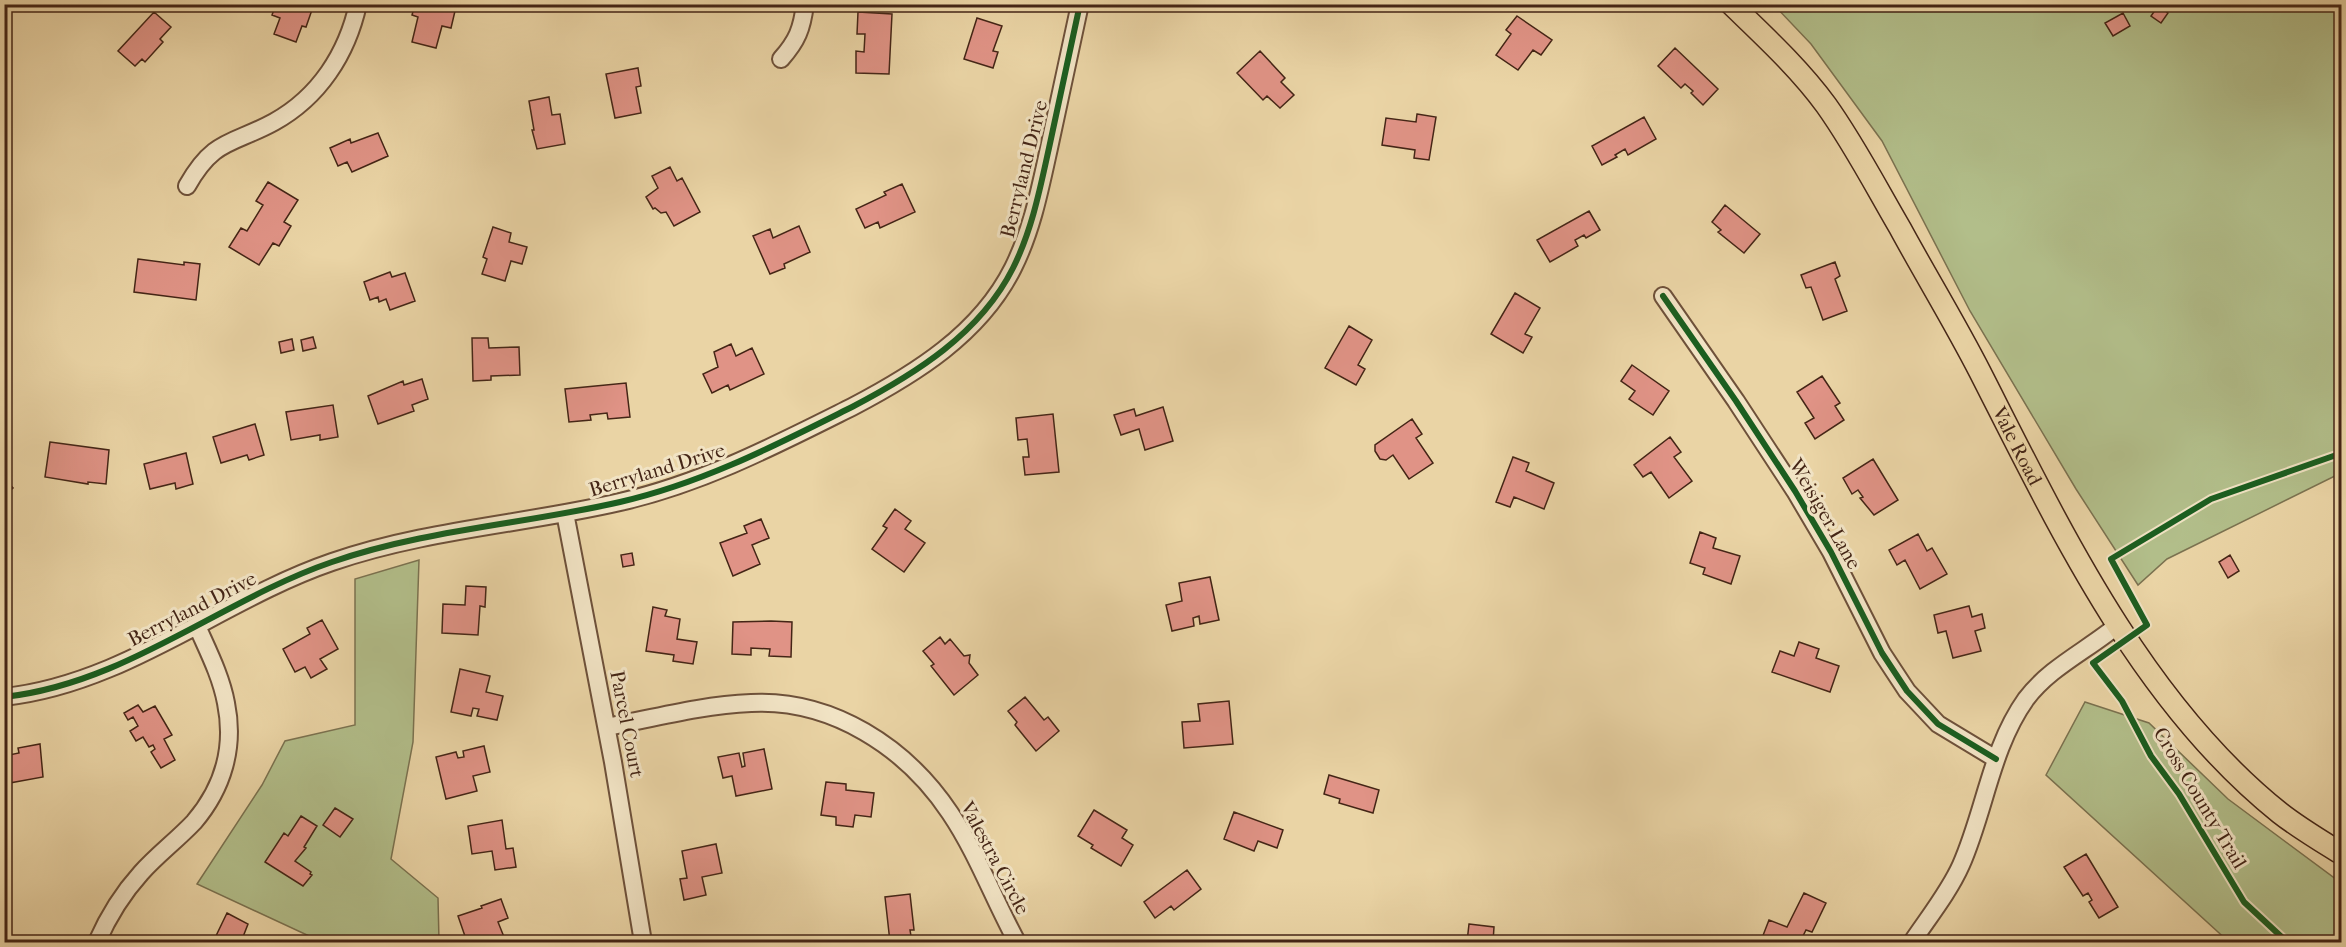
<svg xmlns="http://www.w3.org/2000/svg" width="2346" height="947" font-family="'IM FELL French Canon',serif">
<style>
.green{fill:#b2be8a;stroke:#7b7250;stroke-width:1.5}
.building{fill:#e09386;stroke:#442516;stroke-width:1.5}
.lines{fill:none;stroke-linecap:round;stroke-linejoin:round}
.minor-casing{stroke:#6e513a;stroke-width:20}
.major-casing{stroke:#442516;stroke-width:24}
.minor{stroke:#f1e3c4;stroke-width:16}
.major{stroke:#ead4a5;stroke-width:21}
.cycleway-casing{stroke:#f1e3c4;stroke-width:10}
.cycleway{stroke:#1b5e20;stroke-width:6}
.labels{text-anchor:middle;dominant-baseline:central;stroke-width:6;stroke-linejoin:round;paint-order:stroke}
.street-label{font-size:20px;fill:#442516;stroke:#f1e3c4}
</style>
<rect width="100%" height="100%" fill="#ead4a5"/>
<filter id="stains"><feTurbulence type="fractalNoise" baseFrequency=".00333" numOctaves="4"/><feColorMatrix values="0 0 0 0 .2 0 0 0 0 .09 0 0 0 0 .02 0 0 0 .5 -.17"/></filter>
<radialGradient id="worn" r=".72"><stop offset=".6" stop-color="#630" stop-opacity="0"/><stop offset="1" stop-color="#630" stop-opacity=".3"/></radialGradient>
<path class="green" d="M1774,5H2341V473L2167,559L2138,585L2076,489L1970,311L1882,141L1811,44Z
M419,560L413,742L391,859L438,898L439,941L441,942H322L197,884L262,785L285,741L355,725V579Z
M2085,702L2149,723L2228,799L2341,883V942H2229L2046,775Z"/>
<path class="building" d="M276,4H314L306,27L302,26L296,42L274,34L280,18L272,15Z
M415,4H440L439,7L455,11L451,28L442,26L436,48L412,42L418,17L412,15Z
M2158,6L2168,13L2161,23L2151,16Z
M154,12L171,27L160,39L163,42L145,62L142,59L135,66L118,51Z
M858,12L892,14L889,74L856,73V51L864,52L865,34H857Z
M2123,13L2130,26L2113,36L2105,23Z
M1517,16L1552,40L1541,55L1533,50L1518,70L1496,55L1511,34L1506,30Z
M977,18L1002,26L993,51L998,52L993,68L964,59Z
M1675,48L1718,89L1703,105L1691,93L1693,91L1685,84L1681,88L1658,66Z
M1260,51L1285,78L1281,82L1294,95L1280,108L1267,96L1263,100L1237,73Z
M638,68L641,86L636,87L641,113L615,118L606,74Z
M549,97L552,115L560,114L565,144L537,149L532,130H534L529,101Z
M1417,114L1436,117L1429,160L1414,158L1415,150L1382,145L1386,118L1416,122Z
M1644,117L1656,139L1628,155L1625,149L1615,155L1617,157L1602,165L1592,146Z
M378,133L388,156L352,172L347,162L338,166L330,148L350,139L351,143Z
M670,167L677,181L682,178L700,212L674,226L666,212L661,213L655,208L653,209L646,197L658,188L652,176Z
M268,182L298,200L284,222L291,226L279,246L273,243L259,265L229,247L241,228L247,231L263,205L256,201Z
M902,184L915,212L880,228L878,222L865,228L856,209L886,195L884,192Z
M1725,205L1760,234L1744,253L1718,232L1721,230L1712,222Z
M1589,211L1600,230L1586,238L1584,235L1575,240L1578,246L1550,262L1537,240Z
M799,226L810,252L784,264L785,268L770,274L753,236L770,229L773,238Z
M493,227L511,233L509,242L527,247L522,264L511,261L505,281L482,274L487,259L483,257Z
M138,259L184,265V262L200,264L196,300L134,292Z
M1835,262L1840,276L1835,279L1847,311L1823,320L1811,287L1806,288L1801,275Z
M390,272L392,277L405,273L415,301L390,310L386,299L379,302L378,297L370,300L364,282Z
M1515,293L1540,308L1525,334L1532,337L1523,353L1491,334Z
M1349,326L1372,340L1358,365L1365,369L1356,385L1325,368Z
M313,337L316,348L303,351L301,340Z
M472,338H488L489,348L519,347L520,375L491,376V380L473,381Z
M292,339L294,350L281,353L279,342Z
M731,344L736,356L752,348L764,374L730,390L728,385L712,393L703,374L718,367L714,352Z
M1632,365L1669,391L1653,415L1629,399L1635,391L1621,381Z
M1822,376L1840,403L1835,406L1844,420L1815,439L1805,423L1814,418L1797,392Z
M422,379L428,399L412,405L414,411L378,424L368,396L403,381L404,385Z
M626,383L630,417L608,419L607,413L590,415L591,420L569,422L565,389Z
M333,405L338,437L320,440V435L291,440L286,412Z
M1163,407L1173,441L1145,450L1139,429L1121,435L1114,415L1134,409L1136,416Z
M1053,414L1059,472L1025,475L1023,457H1029L1027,439L1018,440L1016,418Z
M1412,419L1422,434L1416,438L1433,463L1409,479L1393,455L1386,460L1380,459L1375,451V445Z
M255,424L264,455L249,460L247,455L221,463L213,437Z
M1670,437L1681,452L1674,457L1692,481L1669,498L1651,472L1643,477L1634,465Z
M50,442L109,450L106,484L88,482V484L45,477Z
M186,453L193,484L176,489L175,483L150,489L144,464Z
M1513,457L1529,463L1526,471L1554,483L1544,509L1514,497L1510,507L1496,502Z
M1873,459L1898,500L1874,515L1860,498L1863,497L1858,490L1852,494L1843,478Z
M4,478L13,488L4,496Z
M895,509L911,521L905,529L925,543L904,572L872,549L887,528L883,526Z
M761,519L769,538L752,545L760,564L733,576L720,543L747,533L744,526Z
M1700,532L1716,538L1713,548L1740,556L1731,584L1703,574L1705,568L1690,563Z
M1918,534L1927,551L1932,548L1947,574L1920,589L1905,560L1897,565L1889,550Z
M632,553L634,565L623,567L621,555Z
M2230,555L2239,571L2228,578L2219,562Z
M1210,577L1219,620L1200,624L1199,616L1193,618L1194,626L1172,631L1166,605L1182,601L1179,583Z
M466,586L486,587L485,607L480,606L478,635L442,633L443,604L465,605Z
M1969,606L1972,617L1982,614L1985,628L1975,631L1981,651L1953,658L1946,631L1938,633L1934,615Z
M653,607L667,610L665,616L680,619L677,639L697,642L693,664L673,661L674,655L646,651Z
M322,620L338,649L320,659L327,669L311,678L305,667L295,672L283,649L310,634L307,628Z
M771,621L792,622L791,657L769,656L770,649L751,648V655L732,654L733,622Z
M940,637L945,644L950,639L964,656L970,655L969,663L978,675L954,695L931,666L934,664L923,651Z
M1799,642L1819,649L1816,658L1839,666L1830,692L1772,672L1780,651L1794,656Z
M460,669L490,676L486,692L503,696L497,720L477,716L479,709L473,708L471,716L451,712Z
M1025,697L1044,720L1048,717L1059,731L1036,751L1015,725L1017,722L1008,711Z
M1229,701L1233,744L1184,748L1182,722L1200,721L1198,704Z
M138,705L143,712L155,706L172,735L164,739L175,760L161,768L151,752L155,749L153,745L149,747L143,737L136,741L130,731L138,726L133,717L128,720L124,713Z
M40,744L43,777L4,784V756L19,753L18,748Z
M484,746L490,772L473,776L477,791L446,799L436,757L456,752L458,758L464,757L463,751Z
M764,749L772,789L736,796L732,776L723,778L718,757L739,753L742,767L745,766L743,753Z
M1329,775L1379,790L1373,813L1339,803L1340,799L1324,794Z
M826,782L846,784V790L874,793L871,817L855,815L853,827L836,825V817L821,815Z
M335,808L353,819L340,837L323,825Z
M1094,810L1127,830L1122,838L1133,845L1121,866L1091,848L1093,845L1078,836Z
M1234,812L1283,830L1277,848L1258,841L1254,851L1224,839Z
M301,816L317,826L304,847L306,848L295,861L311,872L310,874L312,875L303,886L265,862L284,833L288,836Z
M502,820L506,849L513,848L516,867L495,870L492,851L472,854L468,826Z
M716,844L722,873L702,877L706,895L684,900L680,879L687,878L682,851Z
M2086,854L2118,907L2099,918L2089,902L2092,900L2088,893L2083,896L2064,867Z
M1187,870L1201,889L1174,910L1171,906L1155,918L1144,902Z
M1804,893L1826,903L1812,932L1806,930L1801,940L1803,942H1771L1762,938L1769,920L1787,927Z
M910,894L914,930H910L912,942H890L885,897Z
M501,899L508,918L498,922L506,942H467L458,916L482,908L481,906Z
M227,913L248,924L241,942H205L207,939L213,942Z
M1469,924L1494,927L1493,942H1467Z"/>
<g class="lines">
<defs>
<path id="minor" d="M781,59C797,41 802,29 805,4
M187,186C214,138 232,145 274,122C319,97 347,54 358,4
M1663,296L1736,401L1795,491L1831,552L1882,653L1907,691L1938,724L1996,759
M565,513L613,762L643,942
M4,697C125,684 221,600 332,562C424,530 525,524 620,502C703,483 776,445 852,407C915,374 980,334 1013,268C1032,230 1040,189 1049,148C1059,100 1070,52 1080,4
M607,727C654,718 702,705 751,703C832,699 906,747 950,813C977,853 994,900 1017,942
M97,942C108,917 122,894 141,873C157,855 177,840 194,822C223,788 235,747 226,703C221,676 208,651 197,626
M1912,942C1928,918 1949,892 1961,865C1985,811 1991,748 2026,699C2050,667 2088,650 2119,624"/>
<g id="major">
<path id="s1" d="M1731,4C1764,36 1799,68 1826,105C1854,144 1876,187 1900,228C1926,276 1955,323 1980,372C2059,527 2141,702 2280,813C2299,828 2321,841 2342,854"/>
</g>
</defs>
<use href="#minor" class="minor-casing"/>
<use href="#major" class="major-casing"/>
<use href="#minor" class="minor"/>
<use href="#major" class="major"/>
<defs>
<path id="cycleway" d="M1663,296L1736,401L1795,491L1831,552L1882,653L1907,691L1938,724L1996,759
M4,697C125,684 221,600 332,562C424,530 525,524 620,502C703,483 776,445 852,407C915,374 980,334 1013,268C1032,230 1040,189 1049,148C1059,100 1070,52 1080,4
M2287,942L2244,902L2179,794L2151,756L2122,701L2093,663L2147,625L2111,559L2211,499L2342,453"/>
</defs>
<use href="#cycleway" class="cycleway-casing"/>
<use href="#cycleway" class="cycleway"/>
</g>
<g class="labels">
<g class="street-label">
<text transform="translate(1024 169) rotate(-76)">Berryland Drive</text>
<text stroke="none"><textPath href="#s1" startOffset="530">Vale Road</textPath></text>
<text transform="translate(657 470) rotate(-17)">Berryland Drive</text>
<text transform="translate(1825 514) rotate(60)">Weisiger Lane</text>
<text transform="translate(192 609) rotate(-27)">Berryland Drive</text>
<text transform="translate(627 724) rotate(79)">Parcel Court</text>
<text transform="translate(2200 798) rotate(59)">Cross County Trail</text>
<text transform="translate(995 858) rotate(62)">Valestra Circle</text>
</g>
</g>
<rect width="2346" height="947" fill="none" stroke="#ead4a5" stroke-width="24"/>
<rect x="6" y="6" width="2334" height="935" fill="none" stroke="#442516" stroke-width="3"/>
<rect x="12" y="12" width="2322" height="923" fill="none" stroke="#442516" stroke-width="1.5"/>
<rect width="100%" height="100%" filter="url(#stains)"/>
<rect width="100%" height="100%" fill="url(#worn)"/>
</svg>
